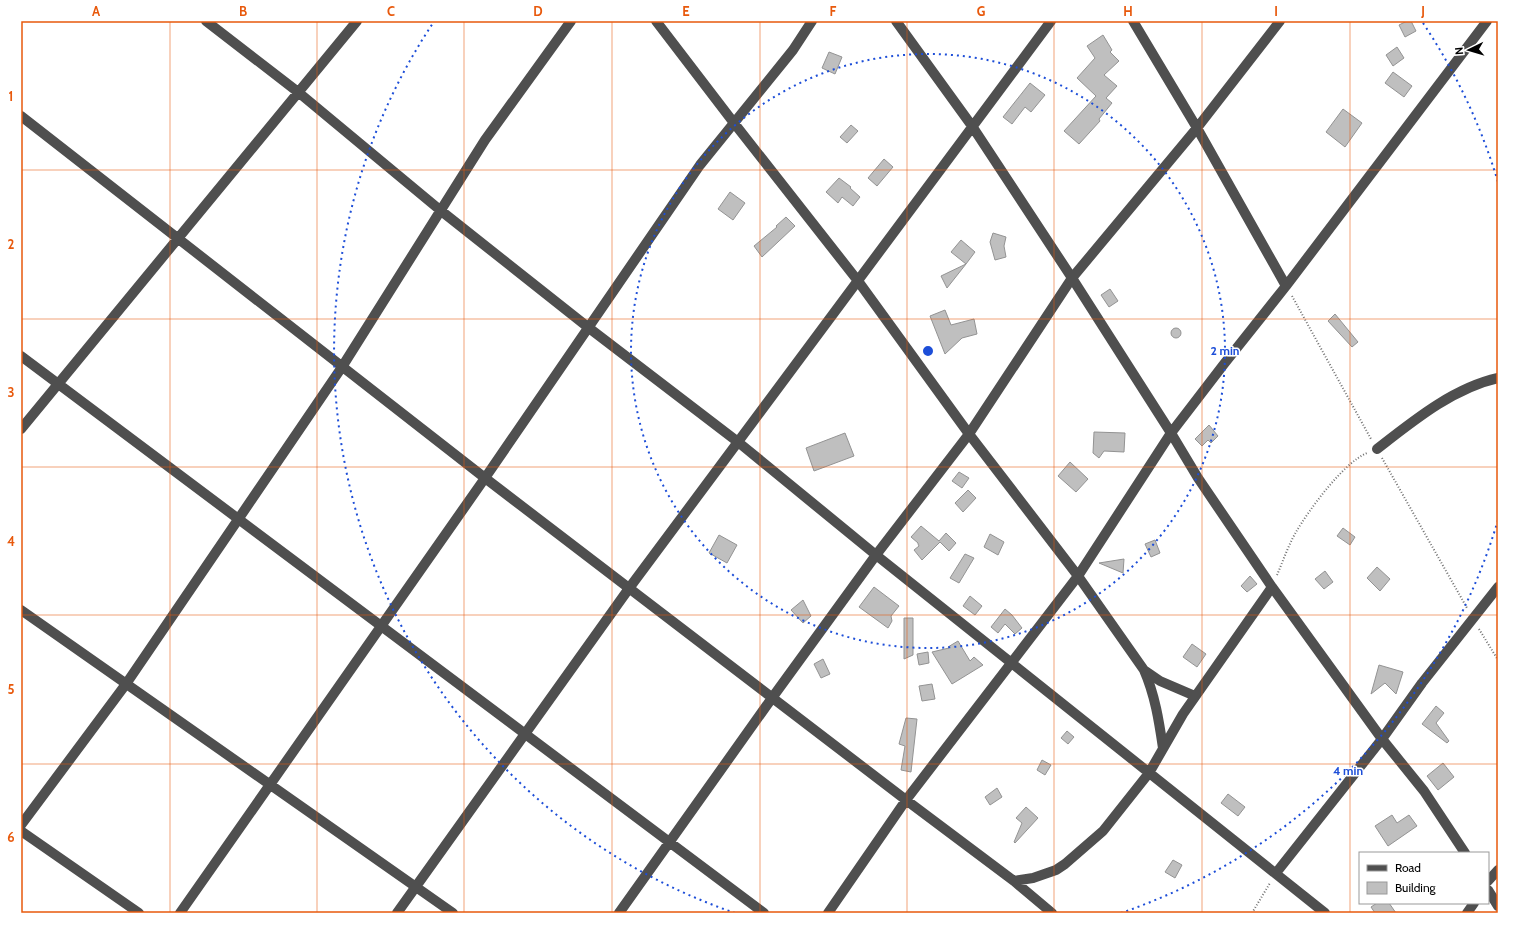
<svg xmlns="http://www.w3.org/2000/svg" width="1519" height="934" font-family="Cabin,sans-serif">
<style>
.building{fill:#bfbfbf;stroke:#939393}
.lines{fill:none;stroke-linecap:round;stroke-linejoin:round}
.path{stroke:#717171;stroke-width:2;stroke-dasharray:1 2;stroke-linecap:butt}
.minor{stroke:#4f4f4f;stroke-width:10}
.grid{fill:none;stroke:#e8590c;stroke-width:1;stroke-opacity:0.55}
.ring{fill:none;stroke:#1d4ed8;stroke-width:2;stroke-dasharray:2 4}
.centre{fill:#1d4ed8;stroke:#fff;stroke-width:2}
.ring-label{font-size:12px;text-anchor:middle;font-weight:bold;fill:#1d4ed8;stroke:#fff;stroke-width:3;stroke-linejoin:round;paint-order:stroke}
.neatline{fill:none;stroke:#e8590c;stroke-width:1.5}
.grid-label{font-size:13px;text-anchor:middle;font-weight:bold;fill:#e8590c}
</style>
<rect width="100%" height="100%" fill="#fff"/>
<path class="building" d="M1407,21H1411L1416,31L1405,37L1399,25Z
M1103,35L1112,50L1110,52L1119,61L1104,75L1117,86L1106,98L1112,103L1099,119L1100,121L1079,144L1064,131L1096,96L1077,78L1095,58L1087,46Z
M1397,47L1404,58L1393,66L1386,55Z
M829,52L842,57L835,74L822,68Z
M1393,72L1412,86L1404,97L1385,83Z
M1030,83L1045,95L1031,112L1025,107L1012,124L1003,117Z
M1343,109L1362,123L1345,147L1326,132Z
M851,125L858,131L847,143L840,137Z
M884,159L893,167L877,186L868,178Z
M839,178L851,187L850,188L860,197L853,206L842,197L838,203L826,192Z
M730,192L745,203L733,220L718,209Z
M786,217L795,226L762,257L754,246L777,227L776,226Z
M993,233L1006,237L1004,246L1006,257L995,260L990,242Z
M961,240L975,252L966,264L951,252Z
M966,264L947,288L941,276Z
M1110,289L1118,301L1109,307L1101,295Z
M945,310L951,325L974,319L977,334L962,338L945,354L930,316Z
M1335,314L1358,342L1352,347L1328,321Z
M1171 333a5 5 0 1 1 10 0a5 5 0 1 1-10 0Z
M1209,425L1218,436L1211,443L1208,440L1202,446L1195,439Z
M1094,432L1125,433L1124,452L1104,451L1099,458L1093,453Z
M845,433L854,456L814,471L806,448Z
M1070,462L1088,479L1076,492L1058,476Z
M959,472L969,478L962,488L952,481Z
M968,490L976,498L963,512L955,503Z
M921,526L939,541L946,533L956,543L949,551L940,542L922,560L914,550L919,546L918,544V543L911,537Z
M1343,528L1355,537L1350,545L1337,536Z
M990,534L1004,542L998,555L984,547Z
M719,535L737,545L727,563L709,553Z
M1155,540L1160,553L1151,557L1145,544Z
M965,554L974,558L959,583L950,578Z
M1124,559L1123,573L1099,563Z
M1377,567L1390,579L1380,591L1367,578Z
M1325,571L1333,582L1324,589L1315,579Z
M1250,576L1257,584L1247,592L1241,586Z
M874,587L899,606L891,616L892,621L888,628L859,607Z
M970,596L982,606L975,615L963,606Z
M803,600L811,616L803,623L791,610Z
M1005,609L1012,615L1022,628L1015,634L1005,624L998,633L991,627Z
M904,618H913V655L904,659Z
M958,641L970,661L974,657L983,665L952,684L932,652L949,648L948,647Z
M1192,644L1206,654L1197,667L1183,657Z
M928,652L929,663L919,665L917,654Z
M823,659L830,674L821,678L814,664Z
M1379,665L1403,672L1396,694L1385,683L1371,694Z
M932,684L935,699L922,701L919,686Z
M1436,706L1444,713L1436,723L1449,741L1447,743L1422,724Z
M906,718L917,719L911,772L901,770L905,746L899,744Z
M1067,731L1074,737L1068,744L1061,738Z
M1042,760L1051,765L1045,775L1037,770Z
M1443,763L1454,777L1438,790L1427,776Z
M997,788L1002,797L990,805L985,797Z
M1228,794L1245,807L1238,816L1221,803Z
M1026,807L1038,818L1015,843L1014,842L1022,823L1016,818Z
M1392,815L1397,823L1409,815L1417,826L1388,846L1375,826Z
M1173,860L1182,865L1175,878L1165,872Z
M1377,903H1389L1396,913H1375L1371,907Z"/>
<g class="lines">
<path class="path" d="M1292,296L1371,439
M1382,458L1467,608
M1277,575C1283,561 1288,546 1296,532C1309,510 1343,463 1367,453
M1479,629L1498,660
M1252,913L1270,883"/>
<path class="minor" d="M206,21L298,92L440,210L589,328L738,442L876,555L1325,913
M656,21L734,123L858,281L969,434L1078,576L1144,670C1155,695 1159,721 1163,748
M896,21L972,126L1072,278L1171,433L1198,478L1272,587L1382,739L1424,791L1465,853
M1133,21L1197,128L1286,286
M21,116L485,478L906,800L1014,881L1052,913
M21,356L764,913
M21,429L357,21
M1377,449C1413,421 1453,388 1498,378
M21,610L453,913
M1144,670L1160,681L1195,696
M21,825L126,684L342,367L485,140L571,21
M21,831L139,913
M1276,873L1382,739L1422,683L1498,587
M1014,881L1033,878L1056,870L1065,864L1103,831L1149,773L1183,714L1272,587
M1488,881L1498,870
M1488,890L1498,906
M180,913L485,478L700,165L793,50L812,21
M397,913L630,587L1051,21
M619,913L772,698L876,555L969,434L1072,278L1197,128L1280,21
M828,913L906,800L1078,576L1171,433L1224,364L1286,286L1487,21
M1467,913L1474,903"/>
</g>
<path class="grid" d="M170,21V913M317,21V913M464,21V913M612,21V913M760,21V913M907,21V913M1054,21V913M1202,21V913M1350,21V913M21,170H1498M21,319H1498M21,467H1498M21,615H1498M21,764H1498"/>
<g class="ring">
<circle cx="928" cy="351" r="297"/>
<path d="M1498 520A594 594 0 0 1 1121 913M735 913A594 594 0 0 1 433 23M1423 23A594 594 0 0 1 1498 182"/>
</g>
<circle cx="928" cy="351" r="6" class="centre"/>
<g class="ring-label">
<text x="1225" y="355">2 min</text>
<text x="1348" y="775">4 min</text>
</g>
<rect width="1519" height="934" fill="none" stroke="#ffffff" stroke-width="44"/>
<rect x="1359" y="852" width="130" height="52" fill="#ffffff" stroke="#999999"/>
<rect x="1367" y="865" width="20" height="6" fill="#4f4f4f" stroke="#999999"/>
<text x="1395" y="872" font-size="12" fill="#000000">Road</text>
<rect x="1367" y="882" width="20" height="12" fill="#bfbfbf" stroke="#999999"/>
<text x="1395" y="892" font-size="12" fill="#000000">Building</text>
<g transform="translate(1469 50) rotate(265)" stroke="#ffffff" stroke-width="3" paint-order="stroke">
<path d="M0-3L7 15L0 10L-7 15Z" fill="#000000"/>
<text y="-6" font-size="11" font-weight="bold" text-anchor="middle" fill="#000000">N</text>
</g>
<rect x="22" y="22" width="1475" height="890" class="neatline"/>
<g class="grid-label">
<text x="96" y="16">A</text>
<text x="243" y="16">B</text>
<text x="391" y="16">C</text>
<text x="538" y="16">D</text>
<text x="686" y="16">E</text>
<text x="833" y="16">F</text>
<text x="981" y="16">G</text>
<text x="1128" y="16">H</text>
<text x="1276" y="16">I</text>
<text x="1423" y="16">J</text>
<text x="11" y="101">1</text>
<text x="11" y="249">2</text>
<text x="11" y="397">3</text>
<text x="11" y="546">4</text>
<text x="11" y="694">5</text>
<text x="11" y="842">6</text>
</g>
</svg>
